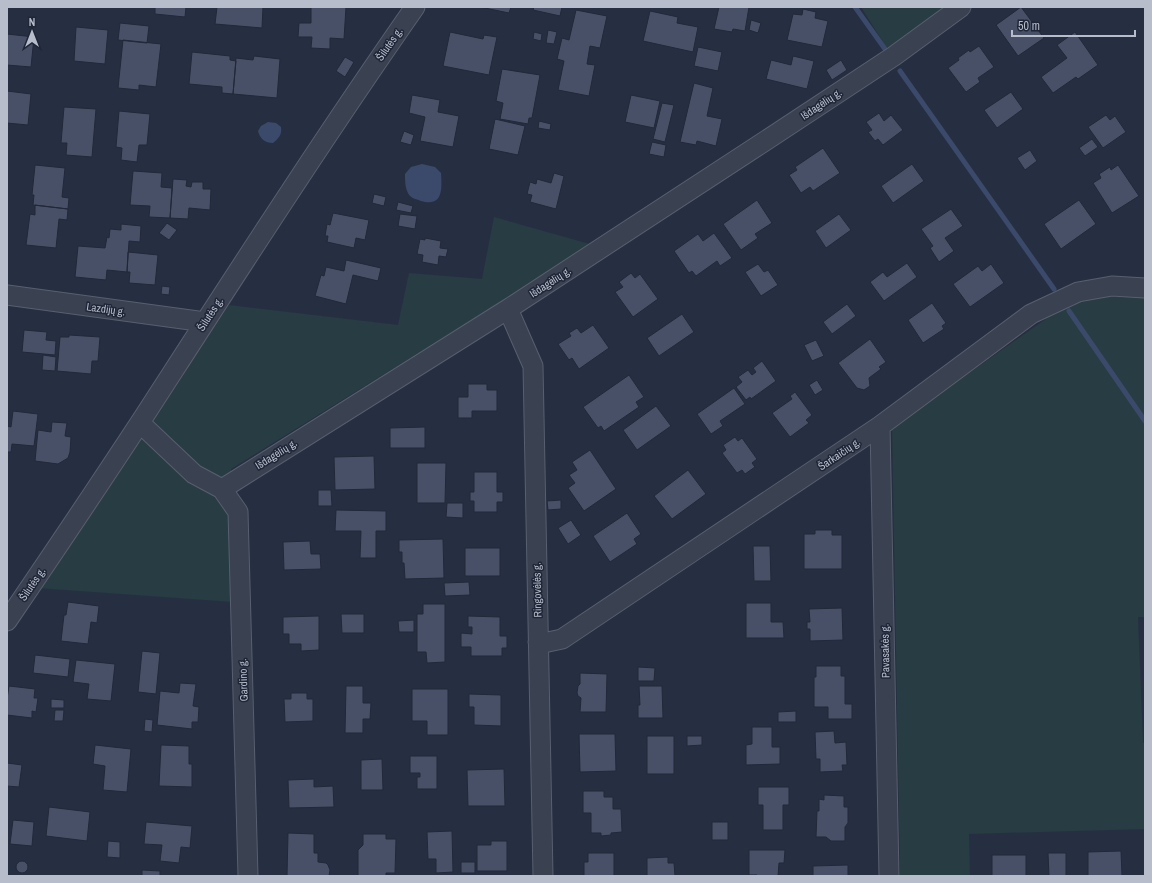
<svg xmlns="http://www.w3.org/2000/svg" width="1152" height="883" font-family="'Archivo Narrow',sans-serif">
<style>
.green{fill:#283c43}
.water{fill:#3b4a6a}
.lines{fill:none;stroke-linecap:round;stroke-linejoin:round}
.stream{stroke:#3b4a6a;stroke-width:5}
.building{fill:#475066;stroke:#212839}
.minor-casing{stroke:#585f6f;stroke-width:21}
.minor{stroke:#3a4151;stroke-width:19}
.labels{text-anchor:middle;dominant-baseline:central;stroke-width:3;stroke-linejoin:round;paint-order:stroke}
.street-label{font-size:11px;fill:#b7bdcb;stroke:#1f2637}
</style>
<rect width="100%" height="100%" fill="#262f42"/>
<path class="green" d="M861,7H945L888,50Z
M494,217L593,245L231,469L233,602L37,588L229,305L398,325L409,273L482,279Z
M1107,293L1145,297V617H1138L1143,743H1145V829L969,834L970,876H900L892,427L1070,302Z"/>
<path class="water" d="M268,122L276,123L281,127C282,135 279,138 273,143C265,143 260,139 258,131L261,126Z
M422,164L435,167L441,173C442,190 443,207 421,201C416,199 410,198 408,193C405,187 405,180 405,174L411,167Z"/>
<g class="lines">
<path class="stream" d="M855,7L885,49
M900,71L1054,289
M1069,311L1145,421"/>
</g>
<path class="building" d="M155,7H186L185,17L155,14Z
M217,7H263L262,28L215,24Z
M311,7H346L344,39L330,38V49L311,48L312,37H298L299,23H311Z
M480,7H511L509,13Z
M534,7H562L560,16L533,10Z
M719,7H749L745,31L733,29L732,32L714,29Z
M1021,7L1044,38L1018,56L996,25Z
M803,9L816,12L815,18L828,21L822,47L787,40L793,14L802,15Z
M576,10L607,16L600,48L590,46L587,64L595,65L589,96L558,90L564,61L557,59L562,38L569,40Z
M650,11L678,17L677,23L698,27L693,52L643,41Z
M751,20L761,23L758,33L749,30Z
M120,23L149,26L147,43L118,40Z
M76,27L108,30L105,64L74,61Z
M548,30L557,32L554,44L546,43Z
M450,32L483,39L484,35L497,37L489,75L443,66Z
M534,32L542,34L541,41L533,39Z
M1075,32L1098,65L1078,79L1076,77L1053,93L1041,77L1067,58L1057,45Z
M7,34L34,37L31,67L7,65Z
M123,40L161,44L156,87L139,85V90L118,88Z
M979,46L994,67L978,78L980,82L966,92L948,68L959,60L958,58L969,50L970,52Z
M698,47L722,52L718,71L694,66Z
M192,52L230,56V60L236,61L233,94L222,93V87L189,84Z
M254,56L280,59L277,98L233,94L236,58L253,60Z
M793,56L814,61L807,89L766,79L771,60L791,65Z
M345,57L354,62L345,77L336,71Z
M841,60L847,70L832,80L826,70Z
M502,69L540,75L532,118H529L528,124L500,119L503,103L496,101Z
M694,83L713,88L707,116L722,119L716,146L697,141L696,145L680,142Z
M7,91L31,94L28,125L7,123Z
M1011,92L1023,109L997,128L984,110Z
M412,95L440,100L438,112L459,116L453,147L420,141L425,117L409,113Z
M631,95L660,101L654,128L625,122Z
M662,103L674,105L665,142L653,139Z
M64,107L96,109L92,157L66,155L67,143H61Z
M119,111L150,114L147,145H139L137,162L121,160L122,148L116,147Z
M879,113L884,121L891,115L903,130L883,145L878,139L875,141L868,132L872,130L866,122Z
M1106,115L1110,120L1115,116L1126,132L1103,148L1088,127Z
M495,119L525,126L518,155L489,149Z
M539,121L551,124L550,130L538,128Z
M404,131L414,135L411,145L400,142Z
M1092,139L1098,147L1085,156L1079,148Z
M652,142L666,145L664,157L649,154Z
M823,148L840,173L813,191L810,187L801,193L789,175L797,170L795,167Z
M1030,150L1037,161L1025,170L1017,158Z
M912,164L924,181L893,203L881,186Z
M35,165L65,168L62,197L69,198L68,209L33,205L34,195H32Z
M1118,165L1139,196L1112,213L1093,183L1101,178L1099,174L1110,167L1111,170Z
M133,171L162,173L161,187L172,188L170,218L149,217L150,206L130,205Z
M554,173L564,176L556,209L530,202L532,195L527,194L530,182L536,184L537,179L551,183Z
M173,179L187,180L186,186L191,187L192,182H203V189H211L210,210L189,208L188,219L170,218Z
M374,194L386,197L384,206L372,203Z
M757,200L772,223L755,234L758,238L741,250L723,224Z
M1079,200L1096,224L1061,249L1044,224Z
M398,202L413,206L411,213L396,210Z
M35,205L68,209L67,220L59,219L56,248L26,245L30,214L35,215Z
M951,209L963,226L945,238L954,251L939,262L930,248L933,246L921,229Z
M333,213L369,220L365,240L356,238L354,248L327,242L328,236H325L327,224L330,225Z
M400,214L417,216L415,229L398,226Z
M839,214L851,230L826,248L815,231Z
M167,223L177,230L169,240L159,233Z
M121,224L141,226L140,242L129,241L127,272L107,270L106,280L75,277L78,246L105,248L107,237L109,238L110,229L121,230Z
M714,233L732,258L720,266L717,261L696,276L692,271L689,273L674,251L698,234L703,241Z
M425,238L441,241L440,248L448,249L446,257L439,256L438,265L422,262L423,255L417,254L420,239L425,240Z
M128,252L158,255L155,285L129,283L130,272H127Z
M346,260L381,268L378,281L353,275L346,304L315,296L321,275L324,276L326,267L344,271Z
M907,263L917,277L884,301L870,282L883,272L887,277Z
M758,264L764,272L768,270L778,285L761,296L745,272Z
M991,264L1004,283L970,307L953,284L978,266L982,271Z
M631,273L635,278L640,274L658,299L633,317L615,292L623,287L619,282Z
M162,286L170,287L169,295L161,294Z
M932,303L946,323L942,326L944,329L923,343L908,320Z
M847,304L856,316L832,334L823,322Z
M682,314L694,332L659,356L647,338Z
M593,325L609,348L579,369L572,358L569,360L558,344L571,336L569,333L577,328L581,333Z
M24,330L47,332L46,340L56,341L55,355L22,352Z
M69,335L100,337L98,361H92L91,374L57,371L60,337H69Z
M870,339L886,362L879,367L881,369L869,378L870,386L864,390L857,388L838,363Z
M816,340L824,356L812,361L804,345Z
M43,355L56,357L55,371L42,370Z
M762,361L776,381L751,399L750,397L746,400L736,387L742,382L738,377L748,370L752,375L756,372L753,368Z
M629,375L644,397L636,402L639,407L604,431L601,426L598,428L583,407Z
M817,380L823,390L815,395L809,385Z
M468,384H487V390H497V411H472V418H458V397H468Z
M734,388L745,404L720,421L723,426L711,434L697,414Z
M795,392L812,415L806,420L809,423L790,437L772,413L792,399L790,396Z
M656,406L671,426L637,450L623,430Z
M13,411L38,414L34,446L12,444L11,452H7V426L11,427Z
M52,422L67,423L65,436L71,437L70,452L68,458L58,464L35,461L38,430L51,432Z
M425,427V448H390V428Z
M735,437L738,441L742,438L757,459L752,463L755,467L745,474L742,470L737,473L722,453L726,450L723,445Z
M590,450L616,489L584,511L568,488L575,483L569,475L577,470L572,462Z
M374,456L375,489L335,490L334,457Z
M417,463H446L445,503H417Z
M688,470L706,494L672,519L654,496Z
M474,472H497V492H503V502H497V512H474V501H470V492H474Z
M318,490H331L332,506H318Z
M561,500V509L548,510L547,501Z
M447,503H463V518L446,517Z
M336,510L386,511V531H376V558H360L361,531H335Z
M627,513L641,534L634,539L637,544L610,562L593,536Z
M571,520L581,535L568,544L558,528Z
M815,530H832V535H842V569H804V534H815Z
M443,539L444,578L405,579L404,563H402V552H399V540Z
M310,541L311,554H320L321,569L284,570L283,542Z
M753,546H770L771,581H754Z
M465,548H500V576H465Z
M469,582L470,595L445,596L444,583Z
M68,602L99,606L97,623L91,622L88,644L61,641L64,615H66Z
M746,603H771V622H783L784,638H746Z
M423,604H445V662L427,663L426,652H417V614H423Z
M842,608L843,640L810,641V629H807V622H810L809,609Z
M341,614H364V633H342Z
M319,616V650L301,651V644H289V634H283V617Z
M468,616L500,617V636H507V648H502V656H471V647H461V633L472,634V627H468Z
M414,620V632H399L398,621Z
M142,651L160,653L156,694L138,692Z
M35,655L70,659L68,677L33,673Z
M76,660L115,664L111,701L87,699L89,684L73,682Z
M816,666H841V676H845V704H852V719H828V707H814V677H816Z
M638,667L655,668L654,681H638Z
M580,673L607,674L606,712H580L581,698L578,696L577,693L578,686L580,684Z
M180,683L196,684L193,706L199,707L198,722H192V729L157,725L160,691L179,693Z
M9,686L35,689L34,698H38L36,712L32,711V718L7,715V699Z
M346,686H363V703H371L370,719H363V733H345Z
M639,686H662L663,718H638V705H640Z
M412,689H448V735H427V721H412Z
M291,693H307V699H313V721L285,722L284,699H291Z
M469,694L501,695V726L474,725V707H469Z
M51,699L64,700V708H51Z
M55,710H64L63,721H54Z
M796,711V722H778V712Z
M145,719L153,720L152,732L144,731Z
M752,727H772V747H780V764L746,765V745L752,744Z
M834,731L835,743L846,742L847,765H842L843,771L820,772V759H816L815,732Z
M579,734H615L616,771L580,772Z
M647,736H674V774H647Z
M687,736H702V745L687,746Z
M95,745L131,749L127,792L103,790L105,766L93,764Z
M161,745L189,746V764H192V787L159,786Z
M410,756H437V789H417V777H420V773H410Z
M382,759L383,790H361V760Z
M7,763L22,765L19,787L7,786Z
M504,769L505,806H468L467,770Z
M314,779V787L333,786L334,807L289,808L288,780Z
M758,787H789V805H783V830H763V805H758Z
M583,791H604V797H613V809H621L622,832L611,833V835L601,836V833H591V813H583Z
M824,795L844,796V807H848V823L845,827V841H831L826,837H816L817,811H819V799L824,800Z
M49,807L90,812L87,841L46,836Z
M13,820L34,822L32,846L10,844Z
M146,822L192,826L190,848L181,847L179,863L160,861L162,845L144,844Z
M712,822H728V840H712Z
M452,831L453,872L436,873V859H428L427,832Z
M288,833L314,834V853H318V862L326,863L328,865L330,870L329,876H287Z
M363,834H386V839H396L395,873H386V876H358V850L363,845Z
M108,841L120,842V858L107,857Z
M491,841H507V871H477V845H491Z
M749,850H785L784,863H779L778,876H757V875H749Z
M1121,851L1122,876H1088V852Z
M588,853H614V876H579L584,875V862H588Z
M1048,853H1066V876H1049Z
M992,855H1026V876H992Z
M668,857V863H674L675,876H647V858Z
M16 867a6 6 0 1 1 12 0a6 6 0 1 1-12 0Z
M461,862H475V873H461Z
M848,865V876H809H813V866Z
M142,870L160,871V876H142Z"/>
<g class="lines">
<defs>
<path id="minor" d="M7,295L205,322
M508,309L533,366L543,876
M140,423L194,474L222,489L508,309L759,145L894,56L961,7
M880,426L889,876
M222,489L238,512L248,876
M7,621C52,555 97,488 141,421C231,282 320,143 415,7
M538,642H548L562,639L880,426L1031,314L1078,292L1112,286L1145,288"/>
</defs>
<use href="#minor" class="minor-casing"/>
<use href="#minor" class="minor"/>
</g>
<g class="labels">
<g class="street-label">
<text transform="translate(389 44) rotate(-55)">Šilutės g.</text>
<text transform="translate(821 104) rotate(-34)">Išdagėlių g.</text>
<text transform="translate(550 282) rotate(-33)">Išdagėlių g.</text>
<text transform="translate(106 309) rotate(8)">Lazdijų g.</text>
<text transform="translate(210 314) rotate(-57)">Šilutės g.</text>
<text transform="translate(276 454) rotate(-32)">Išdagėlių g.</text>
<text transform="translate(839 454) rotate(-34)">Šarkaičių g.</text>
<text transform="translate(32 584) rotate(-56)">Šilutės g.</text>
<text transform="translate(537 590) rotate(-91)">Ringovėlės g.</text>
<text transform="translate(885 651) rotate(-91)">Pavasakės g.</text>
<text transform="translate(243 680) rotate(-92)">Gardino g.</text>
</g>
</g>
<rect width="1152" height="883" fill="none" stroke="#b7bdcb" stroke-width="16"/>
<g transform="translate(32 32)" stroke="#1f2637" stroke-width="3" paint-order="stroke">
<path d="M0-3L7 15L0 10L-7 15Z" fill="#b7bdcb"/>
<text y="-6" font-size="11" font-weight="bold" text-anchor="middle" fill="#b7bdcb">N</text>
</g>
<path d="M1012 30v6h123v-6" fill="none" stroke="#b7bdcb" stroke-width="2"/>
<text x="1018" y="30" font-size="12" fill="#b7bdcb" stroke="#1f2637" stroke-width="3" paint-order="stroke">50 m</text>
</svg>
